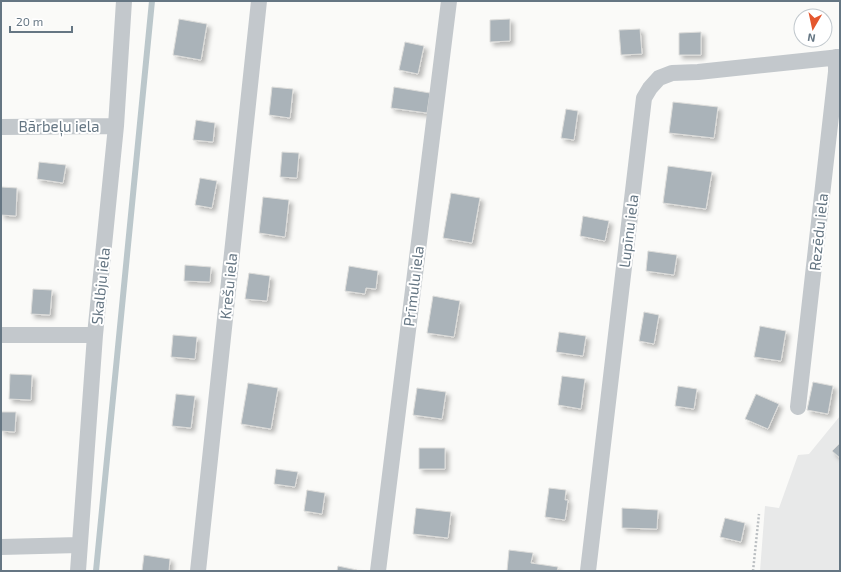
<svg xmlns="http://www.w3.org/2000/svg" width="841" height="572" font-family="'Exo 2',sans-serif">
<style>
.built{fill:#e8e9e9}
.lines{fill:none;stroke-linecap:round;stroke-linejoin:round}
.stream{stroke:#bbc7cb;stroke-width:6}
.building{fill:#aab3b9;stroke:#dcdcda;filter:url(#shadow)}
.path{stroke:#bbbfc2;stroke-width:2.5;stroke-dasharray:2 2;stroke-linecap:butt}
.minor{stroke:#c3c8cc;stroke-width:16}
.labels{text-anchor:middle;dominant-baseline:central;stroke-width:4;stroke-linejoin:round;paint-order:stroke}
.street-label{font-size:15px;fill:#657683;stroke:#fff}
</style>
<defs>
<filter id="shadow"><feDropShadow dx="3.5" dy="3.5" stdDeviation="2" flood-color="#0004"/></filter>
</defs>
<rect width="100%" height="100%" fill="#fafaf8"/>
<path class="built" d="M840,416V571H760L765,506L779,508L798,455L809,454Z"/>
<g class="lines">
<path class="stream" d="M96,571L152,1"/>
</g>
<path class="building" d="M179,19L207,24L201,60L173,55Z
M510,19V41L490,42V20Z
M640,29L642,54L621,55L619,30Z
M701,32V55H679V33Z
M405,42L424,46L418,74L399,70Z
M272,87L293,89L290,118L269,115Z
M394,87L430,93L427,113L391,108Z
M673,102L718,107L714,138L669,133Z
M566,109L578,111L574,140L561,138Z
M196,120L215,123L213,142L193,140Z
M282,152L299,153L297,178L280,177Z
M39,162L66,165L63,183L37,179Z
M668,166L712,172L706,209L663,203Z
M200,178L217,181L212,208L195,205Z
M1,187L17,188L16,216L1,215Z
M451,193L480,198L472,243L443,238Z
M263,197L289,200L285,237L259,233Z
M583,216L609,221L605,241L580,236Z
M648,251L677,255L674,275L646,271Z
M185,265L211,267L210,282L184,281Z
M349,266L378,271L376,289L366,288L365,294L345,291Z
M249,273L270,276L267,301L245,299Z
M33,289L52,290L50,315L31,314Z
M433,296L460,301L454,337L427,333Z
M644,312L659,315L654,344L639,341Z
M760,326L786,331L781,361L754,357Z
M559,332L586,336L583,356L556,352Z
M173,335L197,337L195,359L171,357Z
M10,374L32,375L31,400L9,399Z
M562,376L585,379L581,409L558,405Z
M813,382L833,386L828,414L807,410Z
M248,383L278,388L271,429L241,424Z
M678,386L697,389L694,409L675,406Z
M417,388L446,392L442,419L413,415Z
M176,394L195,396L191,428L172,426Z
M756,394L779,404L768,429L745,419Z
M1,412H16L15,432L1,431Z
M840,443V458L832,451Z
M419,448H445V469H419Z
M276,469L298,472L295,487L274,484Z
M549,488L566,490L565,500H568L565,520L545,517Z
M307,490L325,493L322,514L304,511Z
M416,508L451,512L448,538L413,534Z
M622,508L658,510L657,529L622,528Z
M725,518L745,523L741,542L720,537Z
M509,550L533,553L531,563L558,567L557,571H507Z
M144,555L170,559L169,571H142Z
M338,566L357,570V571H337Z"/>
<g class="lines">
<path class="path" d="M753,571L759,514"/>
<path class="minor" d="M1,127L116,126
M1,335H95
M798,407L836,72V57
M1,547L79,545
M78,571L95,335L116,126L124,1
M198,571L259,1
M378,571L449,1
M588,571L644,98L650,88L659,78L672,73L698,72L840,57"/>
</g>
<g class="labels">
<g class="street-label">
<text x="59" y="126">Bārbeļu iela</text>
<text transform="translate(628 231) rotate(-83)">Lupīnu iela</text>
<text transform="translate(818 232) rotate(-84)">Rezēdu iela</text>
<text transform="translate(100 286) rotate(-84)">Skalbju iela</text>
<text transform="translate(228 286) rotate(-84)">Krešu iela</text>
<text transform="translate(413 286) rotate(-83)">Prīmulu iela</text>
</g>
</g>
<rect width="841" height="572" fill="none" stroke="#657683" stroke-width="4"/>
<g transform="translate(813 28) rotate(189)"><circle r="19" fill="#ffffff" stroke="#c1c8cd"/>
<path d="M0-3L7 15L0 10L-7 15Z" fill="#e4572e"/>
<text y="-6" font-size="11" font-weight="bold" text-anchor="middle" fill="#657683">N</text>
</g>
<path d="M10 26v6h62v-6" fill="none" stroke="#657683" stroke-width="2"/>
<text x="16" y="26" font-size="12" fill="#657683" stroke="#ffffff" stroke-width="3" paint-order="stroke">20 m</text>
</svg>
